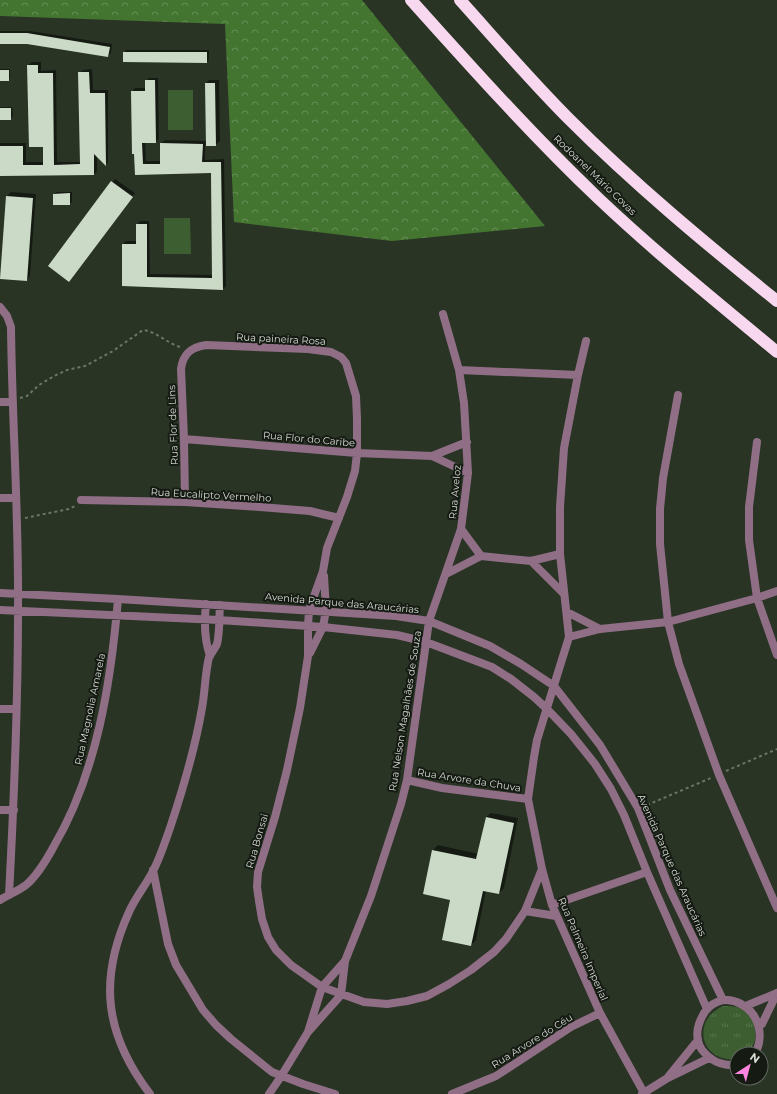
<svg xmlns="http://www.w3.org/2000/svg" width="777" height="1094" font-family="Montserrat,sans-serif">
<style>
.grass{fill:url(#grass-tufts)}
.forest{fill:url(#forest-crowns)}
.park{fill:#3c5e30}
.shadow{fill:#0007}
.building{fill:#cbdac6}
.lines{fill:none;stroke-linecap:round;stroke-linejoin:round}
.path{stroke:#6b7568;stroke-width:2;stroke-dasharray:3 3;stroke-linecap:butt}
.street{stroke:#906f86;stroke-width:8}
.highway{stroke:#f8d8ee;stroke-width:12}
.labels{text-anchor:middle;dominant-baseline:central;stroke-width:4;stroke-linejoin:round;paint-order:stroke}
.street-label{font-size:10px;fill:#d5ddd3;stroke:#151a13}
</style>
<defs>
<pattern id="grass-tufts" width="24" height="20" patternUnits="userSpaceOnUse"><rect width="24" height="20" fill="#3c5e30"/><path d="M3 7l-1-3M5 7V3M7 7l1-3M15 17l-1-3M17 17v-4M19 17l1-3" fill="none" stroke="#57754d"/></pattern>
<pattern id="forest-crowns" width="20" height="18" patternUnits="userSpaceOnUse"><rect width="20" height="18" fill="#437530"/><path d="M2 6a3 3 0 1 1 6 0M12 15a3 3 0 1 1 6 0" fill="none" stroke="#668f57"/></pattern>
</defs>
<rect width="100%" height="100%" fill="#293425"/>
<path class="grass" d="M723,1006C743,1005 754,1012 755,1032C756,1042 753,1047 746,1054H737V1059C701,1063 690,1021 723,1006Z"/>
<path class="forest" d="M0,0H362L545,226L392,241L234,222L225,24L0,16Z"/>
<path class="park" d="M168,90H193V130H168Z
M164,218H190L191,254H164Z"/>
<path class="shadow" d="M0,31H30L112,44L111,53L108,56L27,43H0Z
M126,50H209V59L207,62L124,52Z
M32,62H41V71L56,70L57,162H81L79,73L83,70L92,69L93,90H108V162L106,165L97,155V171L94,174L0,175V143H26V162H44V146L28,65Z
M0,69H10V78L8,80H0Z
M149,78H158L159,139L156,142H145L146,161H161V143L165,140L206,141V83L209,80H219L220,141L216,145H205V160L224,159L226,286L223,289L123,285V244L126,241H137V225L140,221H149L150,274L213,275L212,172L136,174L132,92L135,88H146V81Z
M0,107H12L13,116L10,119H0Z
M115,179L135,193L69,281L49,266Z
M11,192L36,194L30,276L27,280L1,278L7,196Z
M56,192H72V202L70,204L54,194Z
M491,813L518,818L504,888L499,893L486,890L476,940L471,945L452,899L424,893L433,850L438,845L479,854L486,817Z"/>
<path class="building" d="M0,33H27L110,47L108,57L27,44H0Z
M123,52H207V63L123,62Z
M27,65H38V73H53L54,165L80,164L78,72H89L90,93H105L106,166L94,154V175L0,176V146H23V165H43V147H29Z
M0,70H9V81H0Z
M145,80H155L156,143H142L143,164H160V143L203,144L202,162H221L223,290L122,286V244H136V224H147V277L212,278L211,173L135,175L134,154H132L131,91H145Z
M205,83H215L216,146H206Z
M0,108H11V120H0Z
M111,181L133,197L69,282L48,266Z
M70,193V205H53V194Z
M6,196L33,198L27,281L0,279Z
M486,817L514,823L499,894L483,891L471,946L442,940L450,900L423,894L432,850L476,859Z"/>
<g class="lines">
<path class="path" d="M20,398L27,396L39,385L56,375L67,370L85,366L113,351L143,330C157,332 167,343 180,347
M25,518L69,509L75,506
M726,771L777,749
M647,805L711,778"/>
<path class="street" d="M0,307L7,316L11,327C12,421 19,516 18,611C18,705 14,800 9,895
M586,341L578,375L564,448L560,507V554L569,637L537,740L534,757L528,799L542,869L552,905L600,1013L644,1093
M459,370L578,375
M678,395L663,478L660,509V544L668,622L679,664L719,775L777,908
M0,402H12
M184,439L357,453L432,456L468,473
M757,442L749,507V540L757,598L777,655
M432,456L467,442
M0,498H16
M81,500L185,502L260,507L310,511L339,518
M185,502L184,439L181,369C183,353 192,347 206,345L308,349L331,352L341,357L346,363L356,396L357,419V453L355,471L347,497L327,548L323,571L309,610L308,626V656L300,708L287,770L275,817L258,872L257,887L259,901L262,919L268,937L276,950L291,965L322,987L364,1002L387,1004L407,1001L427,996L449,984L471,970L494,952L506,939L525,911L542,869
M461,529L481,556
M531,561L564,594
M446,574L481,556L531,561L560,554
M0,593L118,599L396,616L429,621L490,646L521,664L554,686L600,745L638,808L670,890L723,1000
M206,604C204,622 204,639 210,656
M0,610L219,620L323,627L397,635L426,642L492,667L511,679L534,697L547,709L571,734L595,764L611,789L624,815L647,872L707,1009
M567,612L600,629
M569,637L600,629L668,622L757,598L777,591
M310,653L323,627L326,610L324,576
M0,709H16
M407,780L442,788L528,799
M0,810H14
M153,870L168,944L176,965L203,1010L216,1025L231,1039L272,1072L303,1084L335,1094
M0,900C8,895 18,891 26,885C38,875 47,859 54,846C97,773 111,682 118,599
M552,905L647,872
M525,911L556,916
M748,1005L777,993
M762,1024L777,993
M308,1032L341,995L345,961L371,896L401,804L407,780L429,621L461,529L468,473L464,403L459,370L443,314
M737,1065C722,1066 712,1062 702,1050C697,1043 696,1032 699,1024C715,975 777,1010 755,1054
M668,1077L698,1040
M150,1094C105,1035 98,980 129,912C135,898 146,885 153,871C160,858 165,842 170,828C183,789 195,749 202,708C205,692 205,674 209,657C211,653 215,649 217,644C220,632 219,617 220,605
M269,1094L280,1078L308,1032L322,987L345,961
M452,1094L496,1076L571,1027L600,1013
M642,1094L666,1079L709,1058"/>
<path class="highway" d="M411,0C471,67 532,135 598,198C655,252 717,302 777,352
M460,0C496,40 531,81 569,119C634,184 705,243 777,301"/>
</g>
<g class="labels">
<g class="street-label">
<text transform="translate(595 175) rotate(44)">Rodoanel Mário Covas</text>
<text transform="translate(281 339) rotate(3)">Rua paineira Rosa</text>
<text transform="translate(173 425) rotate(-92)">Rua Flor de Lins</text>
<text transform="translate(309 439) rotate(5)">Rua Flor do Caribe</text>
<text transform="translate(455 492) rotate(-85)">Rua Aveloz</text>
<text transform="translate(211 495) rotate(3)">Rua Eucalipto Vermelho</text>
<text transform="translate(342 603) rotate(5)">Avenida Parque das Araucárias</text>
<text transform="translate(90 709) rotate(-78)">Rua Magnolia Amarela</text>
<text transform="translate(405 711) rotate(-81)">Rua Nelson Magalhães de Souza</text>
<text transform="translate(469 780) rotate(9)">Rua Arvore da Chuva</text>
<text transform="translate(257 841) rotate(-74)">Rua Bonsai</text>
<text transform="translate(672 865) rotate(66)">Avenida Parque das Araucárias</text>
<text transform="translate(583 949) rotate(67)">Rua Palmeira Imperial</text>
<text transform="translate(532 1041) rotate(-32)">Rua Arvore do Céu</text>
</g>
</g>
<g transform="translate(749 1066) rotate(36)"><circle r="19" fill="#151a13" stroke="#626860"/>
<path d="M0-3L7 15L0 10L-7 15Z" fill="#fe85df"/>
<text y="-6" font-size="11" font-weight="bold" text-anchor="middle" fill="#d5ddd3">N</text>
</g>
</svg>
